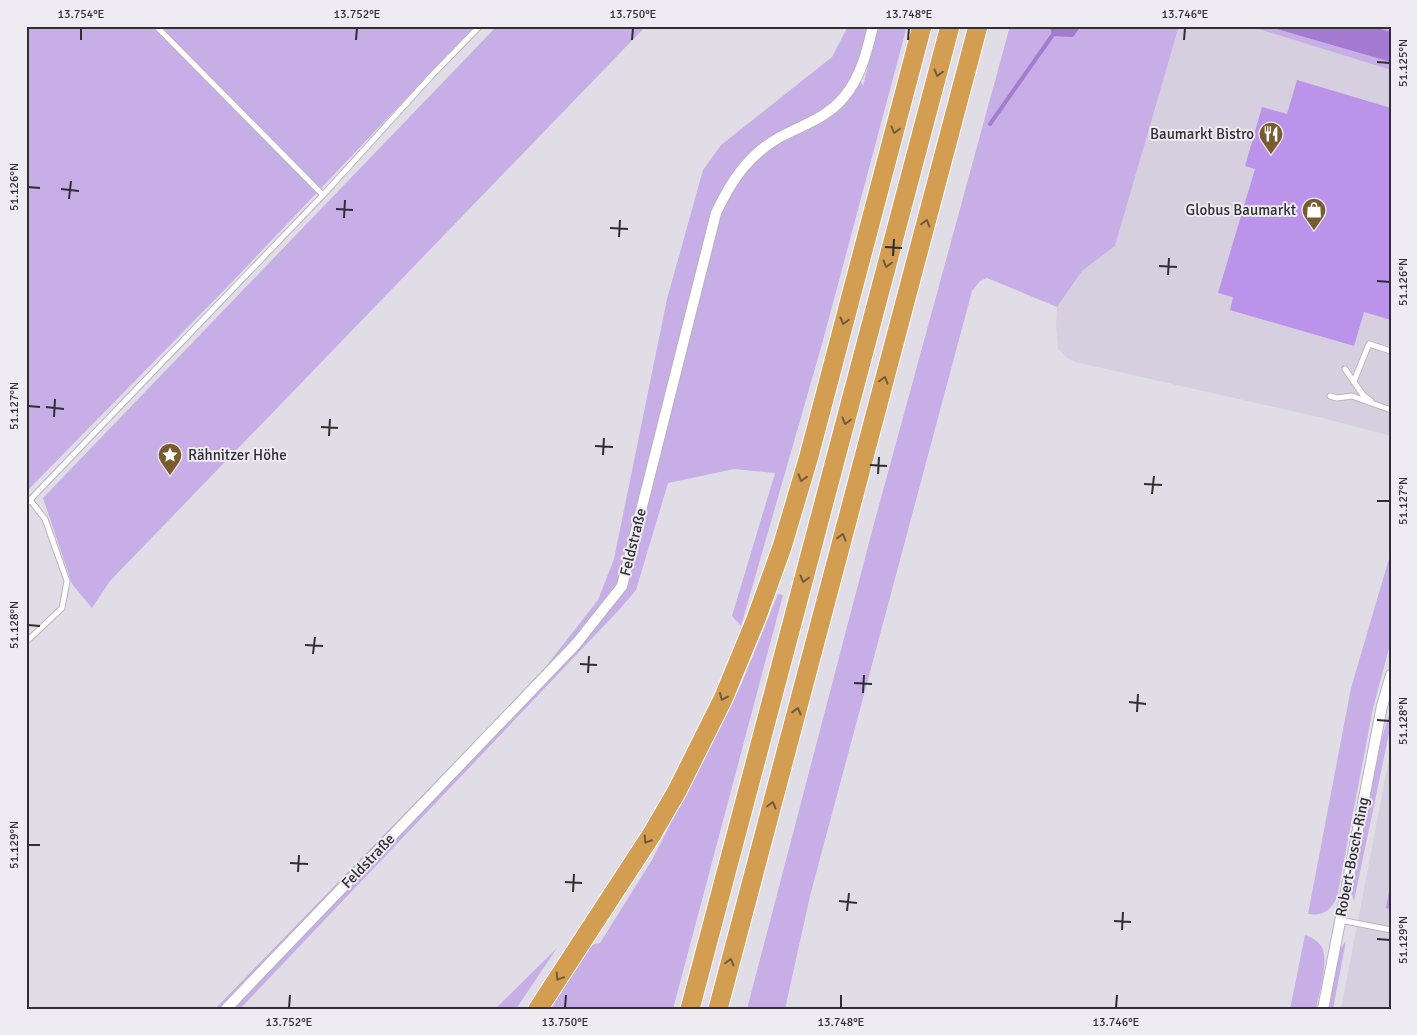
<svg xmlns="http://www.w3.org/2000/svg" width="1417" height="1035" font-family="Signika,sans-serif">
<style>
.built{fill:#d6cfdf}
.green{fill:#c7aee6}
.water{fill:#a47bd0}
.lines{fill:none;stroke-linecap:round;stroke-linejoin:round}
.stream{stroke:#a47bd0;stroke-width:4}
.building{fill:#bc93ea}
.service-casing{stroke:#b8b4bc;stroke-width:7}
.minor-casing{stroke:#b8b4bc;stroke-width:12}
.motorway-casing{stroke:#fff;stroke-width:21}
.service{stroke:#fff;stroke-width:5}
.minor{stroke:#fff;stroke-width:10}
.motorway{stroke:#d39d52;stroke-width:19}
.oneway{stroke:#715a3f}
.ticks{fill:none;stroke:#302e32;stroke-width:2}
.labels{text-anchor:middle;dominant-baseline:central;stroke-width:4;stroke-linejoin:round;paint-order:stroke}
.poi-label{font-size:15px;fill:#302e32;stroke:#eeebf3;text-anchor:end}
.street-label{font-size:15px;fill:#302e32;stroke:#eeebf3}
.neatline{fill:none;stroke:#302e32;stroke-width:2}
.ticks-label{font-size:12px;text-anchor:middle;fill:#302e32}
</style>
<rect width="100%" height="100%" fill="#e1dde6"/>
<path class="built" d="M1179,26H1249L1391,70V436L1323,418L1075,362L1066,357L1058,349L1056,327L1057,307L1082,271L1115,246Z
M1391,748V1009H1341Z"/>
<path class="green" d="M26,26H475L232,282L26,492Z
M497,26H646L110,581L92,608L72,584L43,498Z
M848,26H869L857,73L863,86L878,26H907L822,344L741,626L732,616L775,473L734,469L668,483L636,590L619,610L240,1009H215L540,674L598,600L614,559L667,299L703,170L721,145L832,57Z
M1010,26H1179L1115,246L1082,271L1057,307L987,278L980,281L972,291L810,896L785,1009H747L875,520Z
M1249,26H1391V70Z
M1391,552V641L1373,708L1337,897C1331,911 1323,916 1308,914L1351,688Z
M778,594L783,595L673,1009H550L591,945L600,943L652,860L741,685Z
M1390,711L1391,724L1354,901L1351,891C1363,831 1371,769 1390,711Z
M1305,935C1311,937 1317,940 1321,946C1330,957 1319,994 1316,1009H1290Z
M1346,941L1333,1009H1329L1340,949Z
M557,948L516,1009H495Z"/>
<path class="water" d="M1050,26H1081L1073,37L1052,36Z
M1278,26H1370L1391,32V62L1277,29Z"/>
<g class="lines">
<path class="stream" d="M990,124L1052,36"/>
</g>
<path class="building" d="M1297,80L1391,108V320L1364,312L1354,346L1230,310L1233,297L1218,293L1255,169L1245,166L1262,107L1287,114Z
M1390,887H1391V909L1386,908Z"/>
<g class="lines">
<defs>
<path id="service" d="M156,26L323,195
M1345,369L1363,395L1371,401
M1354,381L1369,344L1391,351
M1330,396L1337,398L1352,396L1391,410
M26,504L323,195L433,74L480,26
M26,642L62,608L67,581L45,519L30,500
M1340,920L1391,930"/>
<path id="minor" d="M226,1009L576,644L622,586L716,213C731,181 748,155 780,137C802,125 827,118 844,97C861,77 867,51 873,26
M1323,1009L1382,706L1391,675"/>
<path id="motorway" d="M538,1009L652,834L677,791L723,699L756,619L782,547L809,456L922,26
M690,1009L950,26
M718,1009L978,26"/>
</defs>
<use href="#service" class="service-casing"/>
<use href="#minor" class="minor-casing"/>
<use href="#motorway" class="motorway-casing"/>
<use href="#service" class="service"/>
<use href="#minor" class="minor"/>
<use href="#motorway" class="motorway"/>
</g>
<defs><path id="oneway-chevron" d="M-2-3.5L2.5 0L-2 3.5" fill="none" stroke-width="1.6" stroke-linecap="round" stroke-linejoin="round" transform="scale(1.25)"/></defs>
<g class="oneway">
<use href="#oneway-chevron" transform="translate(938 73) rotate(105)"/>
<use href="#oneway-chevron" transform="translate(895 130) rotate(105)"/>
<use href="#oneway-chevron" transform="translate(926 223) rotate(-75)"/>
<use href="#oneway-chevron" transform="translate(887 264) rotate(105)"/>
<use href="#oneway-chevron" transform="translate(844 321) rotate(105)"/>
<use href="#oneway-chevron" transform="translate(884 380) rotate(-75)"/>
<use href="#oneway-chevron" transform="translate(846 421) rotate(105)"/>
<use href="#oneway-chevron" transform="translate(802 478) rotate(107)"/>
<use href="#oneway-chevron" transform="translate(842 537) rotate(-75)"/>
<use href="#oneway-chevron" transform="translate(804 579) rotate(105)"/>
<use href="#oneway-chevron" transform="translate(723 697) rotate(114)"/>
<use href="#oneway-chevron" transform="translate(797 711) rotate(-76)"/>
<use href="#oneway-chevron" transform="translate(772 805) rotate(-75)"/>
<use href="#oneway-chevron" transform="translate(647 840) rotate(123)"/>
<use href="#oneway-chevron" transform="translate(730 962) rotate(-75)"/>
<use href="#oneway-chevron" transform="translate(559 977) rotate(123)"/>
</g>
<path class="ticks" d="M81,40V28M356,40L357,28M632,40L633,28M908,40L909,28M1184,40L1185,28M1377,62L1390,63M28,187L40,188M61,189L79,191M69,199L71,181M336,209L353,210M344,218L345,200M610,228L628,229M619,237L620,220M885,247L902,248M893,256L894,239M1159,266L1177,267M1168,275L1169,258M1377,281L1390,282M28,406L40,407M46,407L64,409M54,417L55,399M321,427L338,428M329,436L330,419M595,446L613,447M603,455L604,438M870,465L887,466M878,474L879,457M1144,484L1162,485M1152,494L1154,476M1377,501H1390M28,625L40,626M305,645L323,646M313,654L315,637M580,664L597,665M588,673L589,656M854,683L872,684M863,693L864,675M1129,702L1146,704M1137,712L1138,694M1377,720L1390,721M28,845H40M290,863L308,864M298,872L299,855M565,882L582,883M573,892L574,874M839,901L857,903M847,911L849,893M1114,921L1131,922M1122,930L1123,912M1377,939L1390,940M289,1008L290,995M565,1008L566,995M841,1008V995M1116,1008L1117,995"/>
<defs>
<symbol id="restaurant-pin" viewBox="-11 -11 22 30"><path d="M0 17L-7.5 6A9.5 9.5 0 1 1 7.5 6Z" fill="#7a5b30" stroke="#eeebf3"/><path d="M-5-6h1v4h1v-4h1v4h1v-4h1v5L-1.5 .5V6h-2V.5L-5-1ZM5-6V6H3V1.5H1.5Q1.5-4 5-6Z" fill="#fff"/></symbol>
<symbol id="shop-pin" viewBox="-11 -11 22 30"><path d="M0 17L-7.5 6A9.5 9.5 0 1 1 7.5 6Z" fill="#7a5b30" stroke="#eeebf3"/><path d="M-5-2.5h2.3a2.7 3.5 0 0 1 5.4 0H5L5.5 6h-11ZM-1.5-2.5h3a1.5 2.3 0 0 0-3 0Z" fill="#fff"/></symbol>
<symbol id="sight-pin" viewBox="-11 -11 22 30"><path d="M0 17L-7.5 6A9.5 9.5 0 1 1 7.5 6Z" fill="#7a5b30" stroke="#eeebf3"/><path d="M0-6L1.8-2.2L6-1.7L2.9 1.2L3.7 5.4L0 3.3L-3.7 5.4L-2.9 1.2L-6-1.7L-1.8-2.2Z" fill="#fff"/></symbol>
</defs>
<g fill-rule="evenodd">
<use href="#restaurant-pin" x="1257" y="120" width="28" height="38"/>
<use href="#shop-pin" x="1300" y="196" width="28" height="38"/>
<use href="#sight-pin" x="156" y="441" width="28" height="38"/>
</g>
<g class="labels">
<g class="poi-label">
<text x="1254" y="134">Baumarkt Bistro</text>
<text x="1296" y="210">Globus Baumarkt</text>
<text x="188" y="455" text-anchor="start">Rähnitzer Höhe</text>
</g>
<g class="street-label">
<text transform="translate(633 542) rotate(-76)">Feldstraße</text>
<text transform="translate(1352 857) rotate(-79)">Robert-Bosch-Ring</text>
<text transform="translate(368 861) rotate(-46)">Feldstraße</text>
</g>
</g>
<rect width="1417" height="1035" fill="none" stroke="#eeebf3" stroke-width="55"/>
<rect x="28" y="28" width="1362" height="980" class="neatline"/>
<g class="ticks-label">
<text x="81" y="18">13.754°E</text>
<text x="357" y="18">13.752°E</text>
<text x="633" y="18">13.750°E</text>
<text x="909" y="18">13.748°E</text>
<text x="1185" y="18">13.746°E</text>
<text transform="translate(1403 63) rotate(-90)" y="4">51.125°N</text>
<text transform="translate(14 187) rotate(-90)" y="4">51.126°N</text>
<text transform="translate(1403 282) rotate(-90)" y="4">51.126°N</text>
<text transform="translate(14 406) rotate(-90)" y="4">51.127°N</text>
<text transform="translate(1403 501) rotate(-90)" y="4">51.127°N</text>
<text transform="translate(14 625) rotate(-90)" y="4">51.128°N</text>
<text transform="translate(1403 721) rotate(-90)" y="4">51.128°N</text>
<text transform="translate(14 845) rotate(-90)" y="4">51.129°N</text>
<text transform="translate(1403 940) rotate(-90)" y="4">51.129°N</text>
<text x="289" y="1026">13.752°E</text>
<text x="565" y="1026">13.750°E</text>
<text x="841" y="1026">13.748°E</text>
<text x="1116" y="1026">13.746°E</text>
</g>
</svg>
